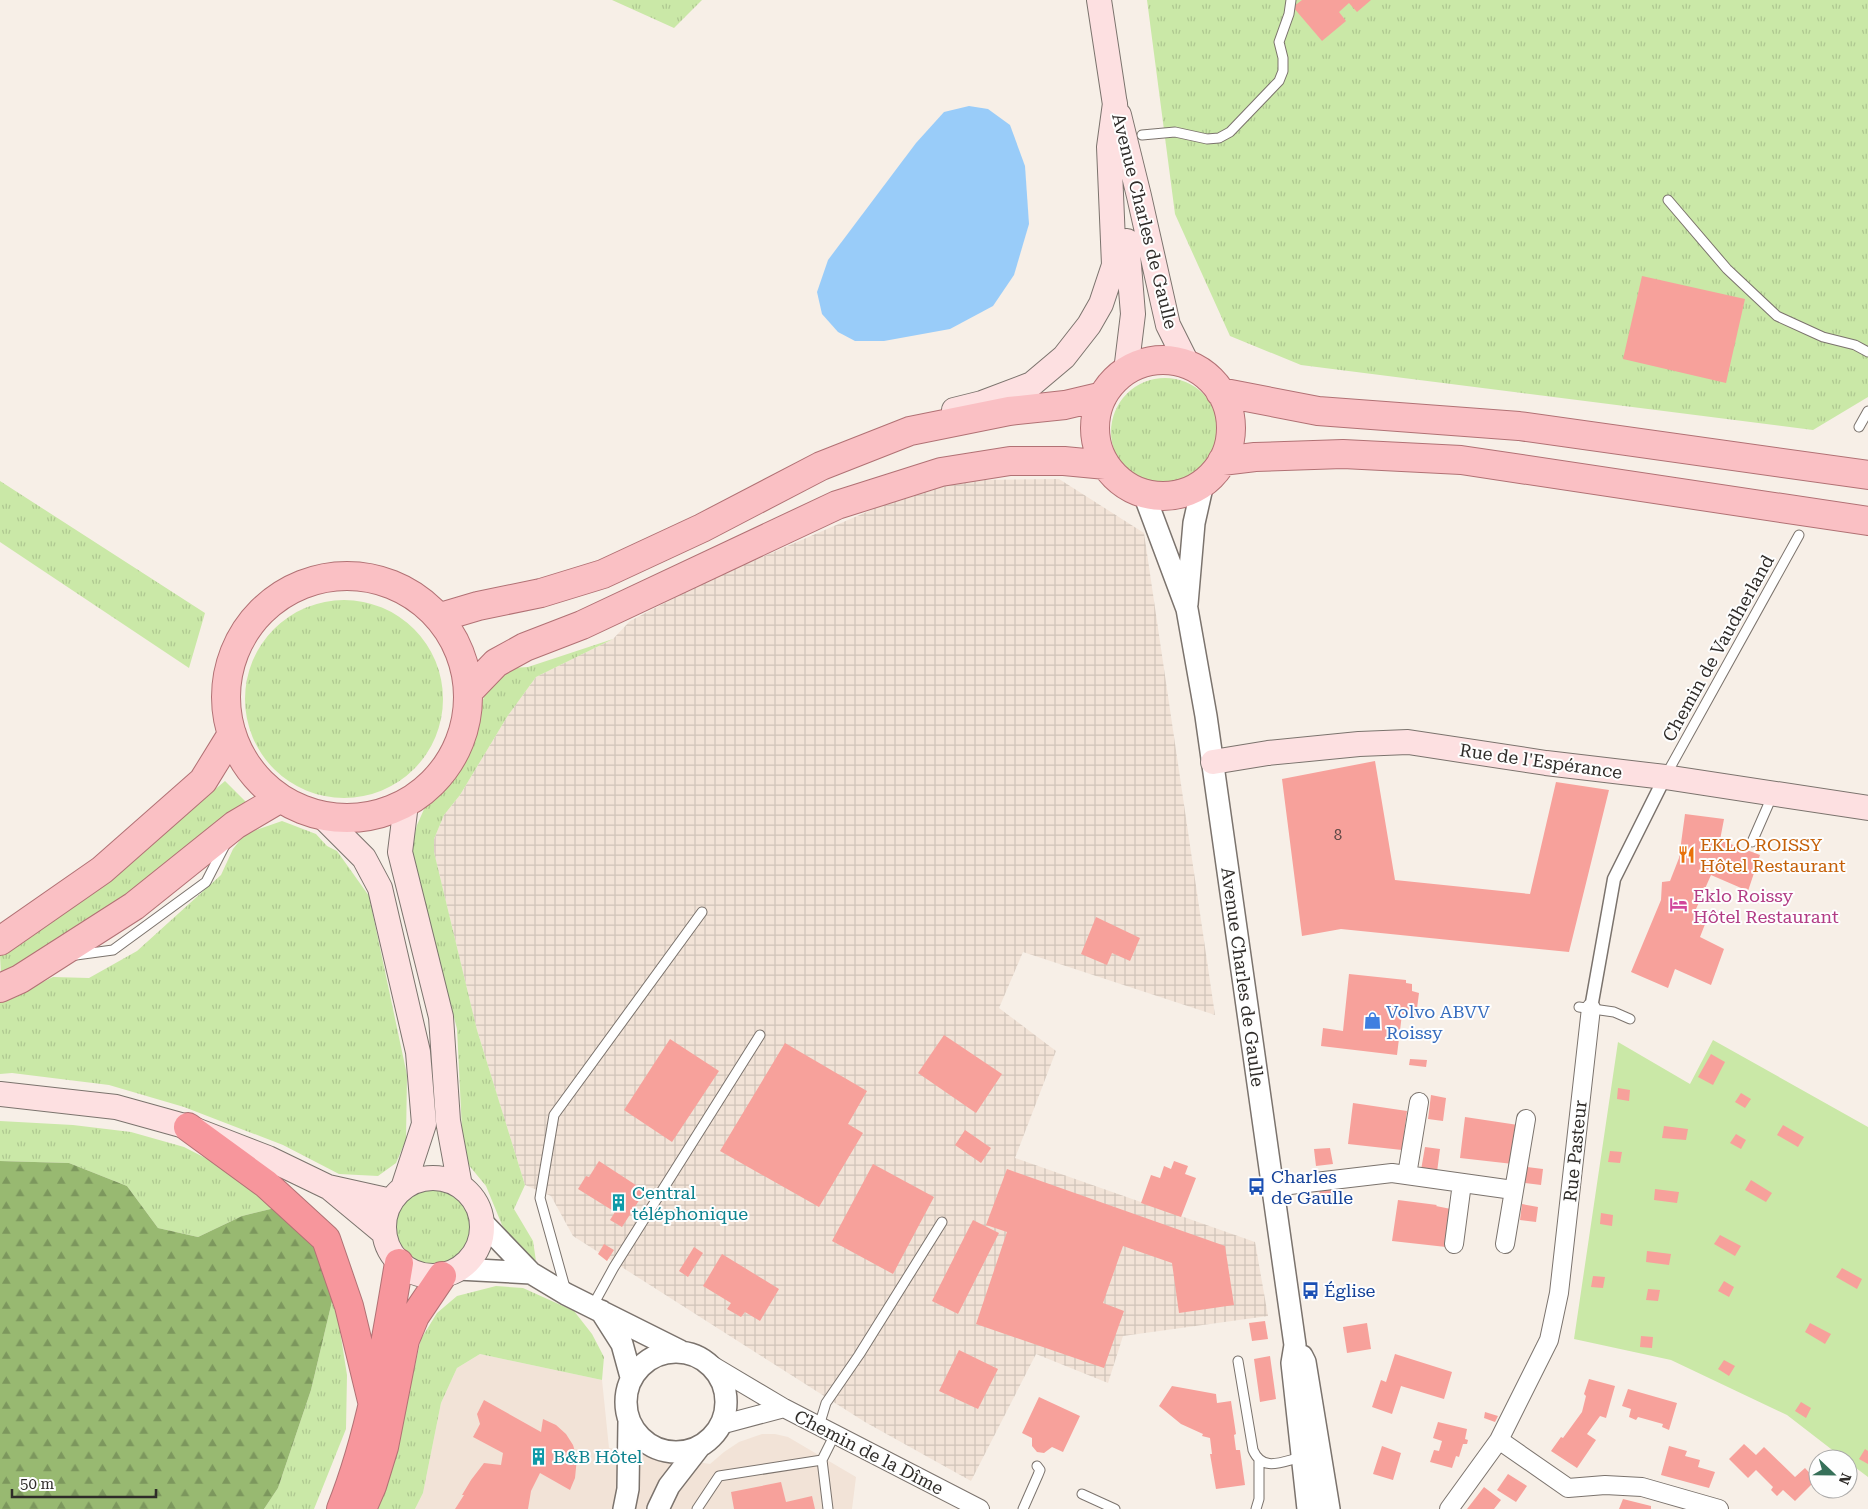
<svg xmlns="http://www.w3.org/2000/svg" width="1868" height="1509" font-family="'Roboto Serif',serif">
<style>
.built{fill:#f2e3d7}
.industrial{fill:url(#industrial-grid)}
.grass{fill:url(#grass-tufts)}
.forest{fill:url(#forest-firs)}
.garden{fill:#cae8a7}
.water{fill:#99ccf9}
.building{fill:#f7a19b}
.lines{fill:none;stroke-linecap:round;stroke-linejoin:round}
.service-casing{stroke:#7b736d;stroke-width:11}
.pedestrian-casing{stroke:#7b736d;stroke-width:15}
.minor-casing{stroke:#7b736d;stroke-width:20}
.tertiary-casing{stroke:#7b736d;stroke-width:24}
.secondary-casing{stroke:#7b736d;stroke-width:26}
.primary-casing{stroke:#b17174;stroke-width:30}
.motorway-casing{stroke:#b17174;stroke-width:30}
.service{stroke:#fff;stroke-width:9}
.pedestrian{stroke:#fff;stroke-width:12}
.minor{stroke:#fff;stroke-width:18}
.tertiary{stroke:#fff;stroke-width:21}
.secondary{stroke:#fde0e1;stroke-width:24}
.primary{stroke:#fac0c4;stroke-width:28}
.motorway{stroke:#f7969c;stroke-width:28}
.labels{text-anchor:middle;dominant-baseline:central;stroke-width:4;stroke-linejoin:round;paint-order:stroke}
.number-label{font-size:15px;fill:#614946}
.street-label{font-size:18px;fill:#2f2c29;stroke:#fefefe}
.food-label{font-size:18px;fill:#c56008;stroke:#fefefe;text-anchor:start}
.hotel-label{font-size:18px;fill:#b23c85;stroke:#fefefe;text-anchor:start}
.shop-label{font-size:18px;fill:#366cbe;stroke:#fefefe;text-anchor:start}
.transit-label{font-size:18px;fill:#164399;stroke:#fefefe;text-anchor:start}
.culture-label{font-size:18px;fill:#0d838f;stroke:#fefefe;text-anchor:start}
</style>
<defs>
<pattern id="industrial-grid" width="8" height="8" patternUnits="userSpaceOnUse" patternTransform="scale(1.25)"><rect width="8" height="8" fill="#f2e3d7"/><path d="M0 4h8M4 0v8" fill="none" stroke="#d0c3b9"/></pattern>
<pattern id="grass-tufts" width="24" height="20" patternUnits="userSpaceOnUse" patternTransform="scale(1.25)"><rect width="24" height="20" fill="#cae8a7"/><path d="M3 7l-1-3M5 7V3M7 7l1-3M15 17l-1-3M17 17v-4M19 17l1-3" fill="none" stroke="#aec790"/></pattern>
<pattern id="forest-firs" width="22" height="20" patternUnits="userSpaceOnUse" patternTransform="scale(1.25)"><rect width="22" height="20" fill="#98b971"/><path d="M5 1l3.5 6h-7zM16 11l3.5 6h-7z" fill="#7c975d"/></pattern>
</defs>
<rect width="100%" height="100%" fill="#f7efe7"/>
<path class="built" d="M480,1354L602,1380L609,1448L710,1464L724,1452L739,1442L762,1434H775L788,1437L856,1477L852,1509H415L423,1493L441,1403L457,1368Z"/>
<path class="industrial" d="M1059,479L1144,533L1215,1015L1023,952L999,1008L1056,1051L1015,1158L1255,1242L1268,1316L1123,1336L1108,1383L1036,1354L971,1481L865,1422L573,1236L551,1196L525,1185L477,1030L434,852V839L444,815L460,795L507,717L536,677L613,639L630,621L711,579L920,489L981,480Z"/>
<path class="grass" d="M612,0H702L674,28Z
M1147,0H1868V397L1813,430L1301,365L1230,336L1175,214Z
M1111 432a54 54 0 1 1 108 0a54 54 0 1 1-108 0Z
M0,481L205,613L189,668L0,542Z
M245 699a99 99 0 1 1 198 0a99 99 0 1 1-198 0Z
M613,639L536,677L507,717L460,795L444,815L434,839V852L477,1030L525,1185L514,1209L533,1241L536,1261L514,1242L502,1225L486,1186L467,1163L463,1150L457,1029L414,861L412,845L417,825L425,807L437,798L454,775L467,752L478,713L489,684L512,668L528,667Z
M225,781L248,804L145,883L1,975L0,955L115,873Z
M282,821L316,834L327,846L337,851L369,896L407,1075L406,1140L396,1163L378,1176L339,1174L283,1145L184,1107L109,1085L12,1073L0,1074V1003L53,977L89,978L137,951L221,875L233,849L245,834Z
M0,1121L73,1125L131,1132L184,1147L219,1165L279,1207L242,1216L198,1237L158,1228L127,1186L69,1163L0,1161Z
M392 1227a41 41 0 1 1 82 0a41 41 0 1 1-82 0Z
M496,1286L523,1288L574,1311L592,1334L604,1357L602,1380L480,1354L457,1368L441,1403L423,1493L415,1509H377L389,1480L421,1339L437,1313L457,1296Z
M334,1293L347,1375L346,1429L314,1509H264L278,1488L311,1390Z"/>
<path class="forest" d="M0,1161L69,1163L127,1186L158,1228L198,1237L242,1216L279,1207L317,1243L334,1293L311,1390L278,1488L264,1509H0Z"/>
<path class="garden" d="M1713,1040L1868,1127V1477L1848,1462V1459H1844L1787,1415L1671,1360L1574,1339L1618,1042L1690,1084Z"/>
<path class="water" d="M969,106L988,109L1010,125L1025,166L1029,224L1014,275L993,306L950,329L884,341H855L838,332L822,314L817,292L828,260L916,143L944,112Z"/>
<path class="building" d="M1302,0H1371L1357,12L1349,3L1339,12L1346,21L1322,41L1293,7Z
M1642,276L1745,299L1726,383L1623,359Z
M1375,761L1395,880L1530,894L1556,782L1609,790L1569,952L1341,929L1302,936L1282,779Z
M1685,814L1724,819L1720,840L1760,855L1748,891L1711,875L1696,909L1709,914L1700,937L1724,949L1711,985L1675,969L1668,988L1631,972L1661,900L1662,882L1670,881L1679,858Z
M1096,917L1140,938L1130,961L1112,953L1107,965L1081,954Z
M1349,974L1406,980V983L1412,984V991L1419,993L1416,1016L1402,1014L1397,1055L1321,1046L1323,1028L1343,1031Z
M944,1035L1002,1074L976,1113L918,1073Z
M670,1039L719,1071L672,1142L624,1110Z
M785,1043L867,1091L848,1124L863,1133L819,1207L720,1151Z
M1711,1054L1725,1062L1713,1085L1698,1077Z
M1410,1059L1427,1060L1426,1067L1409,1065Z
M1618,1088L1630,1090L1629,1101L1617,1099Z
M1741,1093L1751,1099L1745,1108L1735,1102Z
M1431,1095L1446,1098L1443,1121L1428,1119Z
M1353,1103L1407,1111L1402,1150L1348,1144Z
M1465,1117L1518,1125L1513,1164L1460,1158Z
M1783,1125L1804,1137L1798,1147L1777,1135Z
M1664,1126L1688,1129L1686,1140L1662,1138Z
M965,1130L991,1148L981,1163L955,1145Z
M1736,1134L1746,1140L1741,1149L1730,1143Z
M1425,1147L1440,1149L1437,1172L1421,1170Z
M1330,1148L1333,1164L1316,1166L1314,1149Z
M1610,1151L1622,1152L1620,1163L1608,1162Z
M599,1161L645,1191L622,1227L610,1220L615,1212L578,1189L586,1176L589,1177Z
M1174,1161L1188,1166L1185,1174L1196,1178L1181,1217L1141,1203L1151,1175L1160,1178L1164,1166L1171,1169Z
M873,1164L934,1197L893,1274L832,1241Z
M1527,1167L1543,1169L1541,1185L1525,1183Z
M1007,1169L1225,1246L1234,1305L1179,1313L1172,1263L1123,1246L1103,1303L1124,1311L1104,1368L976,1324L1007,1232L986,1225Z
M1751,1180L1772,1193L1766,1202L1745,1190Z
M1336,1185L1337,1201L1321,1204L1319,1187Z
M1655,1189L1679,1192L1677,1203L1654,1200Z
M1398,1200L1437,1205L1436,1206L1451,1209L1446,1247L1392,1241Z
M1522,1204L1538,1207L1536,1222L1520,1220Z
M1601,1213L1613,1215L1612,1226L1600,1224Z
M973,1220L999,1233L958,1314L932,1301Z
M1720,1235L1741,1246L1735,1256L1714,1244Z
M604,1244L614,1250L607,1261L598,1254Z
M694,1247L703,1253L688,1277L679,1271Z
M1647,1251L1671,1254L1669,1265L1646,1262Z
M722,1254L779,1289L760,1321L745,1312L741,1317L727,1309L731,1303L703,1286Z
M1842,1268L1862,1279L1857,1289L1836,1277Z
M1593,1276L1605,1277L1603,1288L1591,1287Z
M1724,1281L1734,1287L1729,1297L1718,1291Z
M1648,1289L1660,1290L1658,1301L1646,1300Z
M1265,1321L1268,1339L1252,1341L1249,1323Z
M1367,1323L1371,1349L1347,1353L1343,1327Z
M1810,1323L1831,1334L1825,1344L1805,1332Z
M1641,1336L1653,1337L1652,1348L1640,1347Z
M959,1350L998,1369L978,1409L939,1391Z
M1395,1354L1452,1372L1444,1399L1401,1386L1392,1414L1372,1407L1381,1380L1386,1382Z
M1270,1356L1276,1399L1260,1402L1254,1359Z
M1724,1360L1735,1366L1729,1376L1718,1369Z
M1589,1379L1615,1386L1606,1418L1600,1416L1587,1434L1596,1440L1577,1468L1551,1451L1561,1437L1563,1438L1582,1412L1586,1396L1584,1394Z
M1172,1386L1216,1394L1217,1403L1231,1401L1236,1434L1234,1435L1236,1450H1240L1245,1485L1216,1489L1210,1454H1212L1210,1438L1202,1436L1203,1434L1181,1424L1159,1406Z
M1628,1389L1677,1403L1669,1430L1662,1427L1663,1424L1638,1417L1636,1420L1629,1417L1631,1409L1622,1406Z
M1039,1397L1080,1416L1063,1452L1052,1447L1044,1453L1037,1452L1032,1446V1438L1022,1433Z
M484,1400L541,1432L543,1419L556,1425L566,1434L573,1445L577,1458L575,1478L570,1490L540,1473L531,1491L528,1509H455L464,1495H462L471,1480L484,1463L501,1465L503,1453L473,1437L480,1424L477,1414Z
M1801,1402L1811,1408L1806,1418L1795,1411Z
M1485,1412L1498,1416L1495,1422L1484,1418Z
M1438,1422L1467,1429L1465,1439L1468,1440L1467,1444H1463L1459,1457L1456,1456L1452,1468L1430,1462L1434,1450L1439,1451L1442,1441L1433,1438Z
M1744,1444L1756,1455L1764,1447L1795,1477L1805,1468L1816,1480L1795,1501L1783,1490L1777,1496L1771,1490L1773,1487L1756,1470L1748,1478L1729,1459Z
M1382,1446L1401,1453L1393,1480L1373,1474Z
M1669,1446L1687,1451L1685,1456L1700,1460L1698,1467L1715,1472L1709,1488L1661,1475Z
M1865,1449L1868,1451V1464L1859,1459Z
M1508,1474L1527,1486L1516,1502L1497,1490Z
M781,1482L786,1502L812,1496L815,1509H734L731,1492Z
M1484,1487L1501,1500L1494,1509H1467Z
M1623,1499L1651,1506V1509H1619Z"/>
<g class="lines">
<defs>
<path id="service" d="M1142,135L1175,132L1207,139L1219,138L1230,132L1279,81L1283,71V58L1279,42L1289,14L1291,0
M1668,200L1727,269L1777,316L1823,337L1855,345L1868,352
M1859,427L1868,411
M1666,775L1799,535
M1752,842L1773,794
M76,955L113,950L206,882L225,845
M1579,1007L1614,1012L1630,1019
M566,1291L540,1198L554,1115L702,912
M592,1307L614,1267L760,1035
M1238,1361L1253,1450C1263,1473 1283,1461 1302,1457
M819,1426L826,1403L859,1355L942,1222
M1082,1494L1115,1509
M697,1509L719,1476L822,1460
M828,1509L822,1460L835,1434
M1023,1509L1038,1475L1040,1470L1037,1466
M1256,1509L1259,1499V1461"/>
<path id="pedestrian" d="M1591,1008L1614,879L1665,777"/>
<path id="minor" d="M1407,1175L1419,1102
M1273,1187L1392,1173L1513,1190
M1454,1244L1462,1183
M1505,1244L1526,1119
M710,1364L784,1408L980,1509
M720,1425L784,1408
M1499,1440L1568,1488L1605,1485L1642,1487L1719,1509
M1449,1509L1499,1440L1549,1340L1559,1293L1591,1008"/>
<path id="tertiary" d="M1144,494L1187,609L1206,716L1295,1345L1292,1363L1308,1509
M1187,604L1194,523L1203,483
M482,1222L531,1273L566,1294L680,1351
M458,1269L531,1273
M601,1311L622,1344L631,1377
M626 1402a50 50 0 1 1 100 0a50 50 0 1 1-100 0Z
M1302,1356L1305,1362L1329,1509
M624,1509L628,1489L629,1422
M658,1509L669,1486L700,1446"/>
<path id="secondary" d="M1099,0L1117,118
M1119,115L1139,196L1168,325L1188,365
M1126,371L1133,314L1127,241
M954,410L982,403L1032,384L1064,357L1089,325L1101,304L1114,265L1109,147L1115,103
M1213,762L1268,753L1359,744L1408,742L1546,763L1665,777L1868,808
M406,804L400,852L441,1017L448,1121L460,1186
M323,817L364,858L380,888L418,1052L424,1124L403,1188
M0,1094L116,1107L188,1127L268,1158L328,1187L391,1201
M384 1227a49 49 0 1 1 98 0a49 49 0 1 1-98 0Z
M331,1189L384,1233"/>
<path id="primary" d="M1095 428a68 68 0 1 1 136 0a68 68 0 1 1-136 0Z
M1220,392L1318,411L1519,426L1868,475
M1222,461L1255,457L1343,454L1461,460L1868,521
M226 697a121 121 0 1 1 242 0a121 121 0 1 1-242 0Z
M441,617L478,606L541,593L603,574L702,528L821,466L910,431L1009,411L1065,405L1103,396
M469,691L496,663L525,647L582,625L837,505L941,472L1010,461H1064L1106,465
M0,941L102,870L203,781L232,734
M0,988L20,979L134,906L235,825L279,799"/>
<path id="motorway" d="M188,1127L266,1184L326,1239L349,1306L372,1401
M341,1509C372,1431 385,1346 399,1263
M362,1509L372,1486L384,1447L405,1340L415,1316L442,1276"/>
</defs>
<use href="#service" class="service-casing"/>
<use href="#pedestrian" class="pedestrian-casing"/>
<use href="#minor" class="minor-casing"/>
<use href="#tertiary" class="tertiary-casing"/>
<use href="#secondary" class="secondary-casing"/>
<use href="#primary" class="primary-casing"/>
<use href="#motorway" class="motorway-casing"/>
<use href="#service" class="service"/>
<use href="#pedestrian" class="pedestrian"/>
<use href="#minor" class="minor"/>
<use href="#tertiary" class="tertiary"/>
<use href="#secondary" class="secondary"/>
<use href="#primary" class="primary"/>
<use href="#motorway" class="motorway"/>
</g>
<defs>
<symbol id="restaurant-bare" viewBox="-9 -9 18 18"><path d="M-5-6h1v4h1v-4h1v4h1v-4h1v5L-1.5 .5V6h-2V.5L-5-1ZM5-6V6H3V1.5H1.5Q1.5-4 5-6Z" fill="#e8710a" stroke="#fefefe" stroke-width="2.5" paint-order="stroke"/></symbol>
<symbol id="hotel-bare" viewBox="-9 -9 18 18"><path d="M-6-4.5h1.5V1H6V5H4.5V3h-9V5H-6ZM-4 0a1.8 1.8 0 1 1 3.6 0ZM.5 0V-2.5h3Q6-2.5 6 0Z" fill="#d1479c" stroke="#fefefe" stroke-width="2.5" paint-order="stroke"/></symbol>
<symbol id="shop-bare" viewBox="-9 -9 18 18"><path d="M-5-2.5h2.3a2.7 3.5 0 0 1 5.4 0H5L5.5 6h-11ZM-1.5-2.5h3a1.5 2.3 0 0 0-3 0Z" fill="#3f7fe0" stroke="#fefefe" stroke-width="2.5" paint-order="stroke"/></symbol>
<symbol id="bus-bare" viewBox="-9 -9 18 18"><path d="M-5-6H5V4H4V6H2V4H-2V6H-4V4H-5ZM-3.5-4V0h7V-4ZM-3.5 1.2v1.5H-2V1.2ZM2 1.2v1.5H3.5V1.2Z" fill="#1a4fb4" stroke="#fefefe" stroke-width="2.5" paint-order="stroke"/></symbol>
<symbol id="building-bare" viewBox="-9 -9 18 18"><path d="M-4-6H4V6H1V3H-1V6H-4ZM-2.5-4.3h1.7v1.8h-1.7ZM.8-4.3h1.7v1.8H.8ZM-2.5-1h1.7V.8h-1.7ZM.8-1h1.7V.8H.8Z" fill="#0f9aa8" stroke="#fefefe" stroke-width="2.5" paint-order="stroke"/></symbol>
</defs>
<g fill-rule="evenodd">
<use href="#restaurant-bare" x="1674" y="842" width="25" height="25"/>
<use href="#hotel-bare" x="1666" y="892" width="25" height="25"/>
<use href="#shop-bare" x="1360" y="1008" width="25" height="25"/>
<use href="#bus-bare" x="1244" y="1174" width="25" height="25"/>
<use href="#building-bare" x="606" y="1190" width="25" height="25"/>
<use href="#bus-bare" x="1298" y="1278" width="25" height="25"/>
<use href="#building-bare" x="526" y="1444" width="25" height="25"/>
</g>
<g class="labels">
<g class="number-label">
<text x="1338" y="835">8</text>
</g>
<g class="street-label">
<text transform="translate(1145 221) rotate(76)">Avenue Charles de Gaulle</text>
<text transform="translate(1718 648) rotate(-61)">Chemin de Vaudherland</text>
<text transform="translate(1541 761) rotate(8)">Rue de l'Espérance</text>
<text transform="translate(1243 977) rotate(82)">Avenue Charles de Gaulle</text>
<text transform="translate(1575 1151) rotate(-84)">Rue Pasteur</text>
<text transform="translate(869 1452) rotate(27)">Chemin de la Dîme</text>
</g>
<g class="food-label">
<text x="1700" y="844">EKLO ROISSY<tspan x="1700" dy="21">Hôtel Restaurant</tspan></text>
</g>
<g class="hotel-label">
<text x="1693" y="895">Eklo Roissy<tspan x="1693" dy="21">Hôtel Restaurant</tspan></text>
</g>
<g class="shop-label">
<text x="1386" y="1011">Volvo ABVV<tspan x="1386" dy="21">Roissy</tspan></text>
</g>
<g class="transit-label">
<text x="1271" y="1176">Charles<tspan x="1271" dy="21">de Gaulle</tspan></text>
<text x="1324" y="1290">Église</text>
</g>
<g class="culture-label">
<text x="632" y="1192">Central<tspan x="632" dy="21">téléphonique</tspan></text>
<text x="553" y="1456">B&amp;B Hôtel</text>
</g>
</g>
<g transform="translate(1833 1474) rotate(112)"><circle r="24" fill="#fefefe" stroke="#abaaa9"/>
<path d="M0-4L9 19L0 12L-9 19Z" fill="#377059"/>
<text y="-8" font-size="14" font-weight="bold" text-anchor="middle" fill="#2f2c29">N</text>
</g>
<path d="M12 1489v8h144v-8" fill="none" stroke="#2f2c29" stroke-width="2.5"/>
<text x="20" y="1489" font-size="15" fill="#2f2c29" stroke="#fefefe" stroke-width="4" paint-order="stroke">50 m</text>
</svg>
